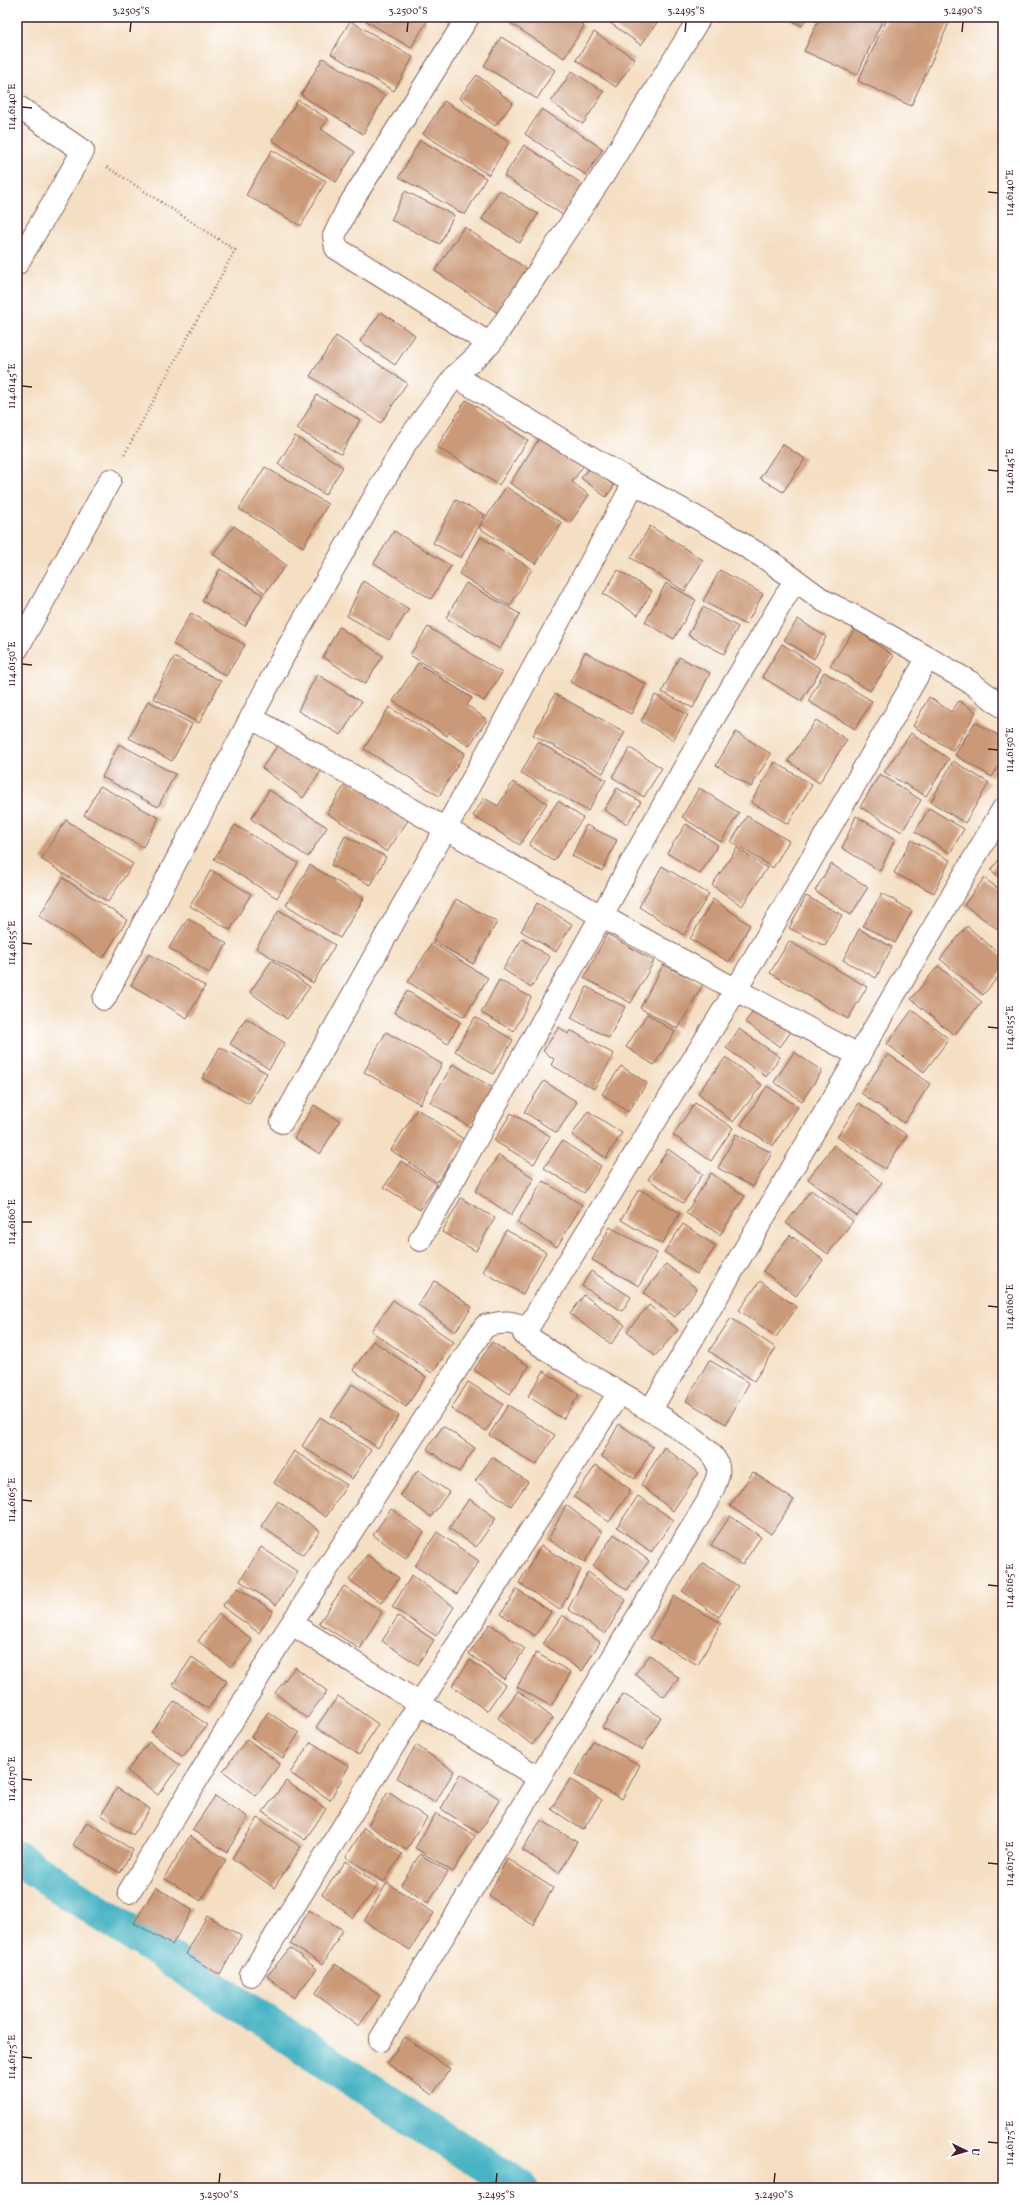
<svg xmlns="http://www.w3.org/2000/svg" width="1020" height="2205" font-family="Vollkorn,serif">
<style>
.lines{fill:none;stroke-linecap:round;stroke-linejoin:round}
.canal{stroke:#47b3c3;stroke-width:35}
.building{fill:#ca9a78}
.minor-casing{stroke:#866260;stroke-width:24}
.path{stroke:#866260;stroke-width:2.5;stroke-dasharray:1 3;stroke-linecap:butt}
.minor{stroke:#fff;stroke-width:22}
.ticks{fill:none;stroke:#4a1f2b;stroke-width:1.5}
.neatline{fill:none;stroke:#4a1f2b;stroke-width:1.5}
.ticks-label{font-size:10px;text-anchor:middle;fill:#4a1f2b}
</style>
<rect width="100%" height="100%" fill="#fff"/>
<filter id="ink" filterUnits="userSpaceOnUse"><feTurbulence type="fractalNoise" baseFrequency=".025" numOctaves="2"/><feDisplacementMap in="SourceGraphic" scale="8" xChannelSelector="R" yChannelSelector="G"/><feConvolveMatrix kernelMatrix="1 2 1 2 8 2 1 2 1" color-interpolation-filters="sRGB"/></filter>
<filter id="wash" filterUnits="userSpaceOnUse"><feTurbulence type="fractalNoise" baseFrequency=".012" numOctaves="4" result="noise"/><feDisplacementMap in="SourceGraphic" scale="16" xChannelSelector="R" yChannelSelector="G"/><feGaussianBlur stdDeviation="0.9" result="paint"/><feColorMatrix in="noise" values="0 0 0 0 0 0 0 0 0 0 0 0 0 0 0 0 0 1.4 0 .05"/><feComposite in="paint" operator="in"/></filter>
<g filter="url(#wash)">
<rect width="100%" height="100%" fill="#f4dfc3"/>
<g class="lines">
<path class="canal" d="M17,1858L430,2130L522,2188"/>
</g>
<g id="blocks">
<path class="building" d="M364,17H421L427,21L411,48L363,19Z
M514,17H570L584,26L564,58L510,23Z
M602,17H661L641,45Z
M785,17H807L802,26Z
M820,17H884L857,75L804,51Z
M888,17H941L950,21L911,106L858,81Z
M350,21L413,57L394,91L331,54Z
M594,32L635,59L616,87L576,60Z
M501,37L555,70L537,99L484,66Z
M323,58L385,96L363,134L301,95Z
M572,71L604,92L583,124L551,102Z
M477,75L513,103L495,126L459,98Z
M298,100L328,119L321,129L355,152L336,182L272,140Z
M444,101L509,142L489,175L423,134Z
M542,109L603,149L586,175L525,134Z
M420,140L486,178L465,215L399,177Z
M524,145L587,187L566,217L504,176Z
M272,150L326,181L301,226L246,195Z
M499,190L538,214L520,243L482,219Z
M405,191L454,215L440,244L391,220Z
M464,227L530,271L501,315L435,271Z
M381,312L415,335L395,365L360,341Z
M336,336L407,383L381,423L310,376Z
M317,395L360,420L341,454L297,429Z
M466,400L528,440L499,485L437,447Z
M543,433L586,462L572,482L589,495L570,523L510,483Z
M295,436L343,467L325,495L278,464Z
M782,444L805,459L783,492L760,478Z
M265,467L328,504L303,547L239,509Z
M590,467L614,486L606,497L581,478Z
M506,487L562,523L536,564L479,528Z
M456,500L485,515L461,558L433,543Z
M234,526L286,565L265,593L213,554Z
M650,526L703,560L685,591L631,558Z
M394,531L451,566L431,599L374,563Z
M481,537L532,569L510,606L459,574Z
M220,569L263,595L245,626L202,601Z
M618,570L652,591L638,615L603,594Z
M720,570L763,594L746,625L703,601Z
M363,581L409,609L389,640L347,616Z
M466,583L520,614L500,649L446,618Z
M666,583L696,600L674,639L645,622Z
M703,607L738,627L724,654L688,635Z
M191,613L245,645L226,676L173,644Z
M798,619L826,637L814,659L784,640Z
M339,627L383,656L365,684L323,657Z
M428,627L502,673L484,701L410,655Z
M855,629L894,656L870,691L830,666Z
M782,644L821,669L801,701L762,677Z
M585,652L646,684L631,714L570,682Z
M174,657L221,681L199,723L153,698Z
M679,657L710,673L693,708L662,692Z
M418,663L472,698L467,705L487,720L469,746L449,732L447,736L393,701Z
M824,672L872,701L855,729L808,701Z
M317,674L361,702L341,735L298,711Z
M555,694L625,732L603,773L533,735Z
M655,695L688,715L673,740L641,721Z
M929,697L951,712L959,701L976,712L953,751L913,726Z
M148,701L192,724L172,761L129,738Z
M389,707L465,753L439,796L364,749Z
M816,720L847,740L819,783L788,761Z
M975,722L1003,738V757L992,777L955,755Z
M736,732L771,754L751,787L716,765Z
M911,733L949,759L926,796L884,772Z
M280,742L321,771L303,798L262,768Z
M538,742L606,780L588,811L521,773Z
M119,744L175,774L158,807L102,777Z
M630,748L662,768L644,797L612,777Z
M953,761L989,783L965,823L931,802Z
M775,762L812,785L788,824L751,802Z
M880,774L921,800L902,832L860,807Z
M348,780L409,819L387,852L327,813Z
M513,782L547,803L520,845L473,816L484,798L498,806Z
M100,786L159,818L143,847L84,815Z
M617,788L641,802L627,824L604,810Z
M699,788L739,813L721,842L682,817Z
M269,790L327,827L308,857L251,819Z
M558,801L583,818L554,861L529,845Z
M929,808L964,829L950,853L915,832Z
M747,816L789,841L773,868L731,842Z
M856,816L895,839L880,871L842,848Z
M66,820L133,864L108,902L41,859Z
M686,824L718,845L700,874L667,853Z
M235,825L298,863L277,898L214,859Z
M586,825L617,840L602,871L572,856Z
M345,836L386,857L371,885L331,865Z
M911,840L950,860L934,893L894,873Z
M737,848L767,868L742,906L712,885Z
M1003,854V880L991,870Z
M831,864L868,887L851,915L815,891Z
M310,865L364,898L340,938L286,905Z
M662,866L709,894L684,935L639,907Z
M211,870L251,894L230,930L190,906Z
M63,878L127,920L103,958L39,916Z
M984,878L1003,892V933L964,905Z
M882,893L912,911L895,943L863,926Z
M806,896L842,915L825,946L789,928Z
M456,899L497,922L473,964L433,941Z
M713,899L750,925L729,962L690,939Z
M537,903L572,924L556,952L521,931Z
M279,910L335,945L313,983L256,948Z
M188,918L227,944L209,973L169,948Z
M967,926L1003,957V971L983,995L940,959Z
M859,929L892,947L876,978L843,960Z
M607,934L654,961L631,1003L584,978Z
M522,939L550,957L531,988L503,969Z
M789,941L867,987L848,1019L770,973Z
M432,943L488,978L464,1017L408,982Z
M149,954L205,986L187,1018L131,985Z
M272,960L310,987L287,1019L250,992Z
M663,965L703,984L678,1029L640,1008Z
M938,966L982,1002L954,1035L911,999Z
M499,980L531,997L514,1031L481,1013Z
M587,987L625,1007L609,1038L571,1018Z
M407,991L460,1022L448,1044L394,1012Z
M758,1005L793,1029L780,1047L745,1022Z
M912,1010L949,1039L924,1072L887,1044Z
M647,1014L675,1032L654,1065L626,1047Z
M475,1017L513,1040L493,1074L455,1051Z
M246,1018L285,1043L269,1069L230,1044Z
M559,1027L568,1034L570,1030L614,1054L594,1089L551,1065L554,1059L543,1051Z
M739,1029L780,1057L766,1077L726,1048Z
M386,1032L442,1064L420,1104L364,1072Z
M220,1047L267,1073L249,1104L202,1078Z
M794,1052L822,1071L802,1101L774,1082Z
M888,1054L930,1084L904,1123L861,1093Z
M726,1057L762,1085L733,1122L698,1093Z
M453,1064L493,1088L470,1127L430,1102Z
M621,1066L647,1083L628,1112L602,1094Z
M544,1081L577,1102L557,1133L524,1112Z
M767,1086L798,1107L773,1146L741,1125Z
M695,1103L733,1128L711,1161L673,1135Z
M859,1103L907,1135L885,1169L837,1137Z
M314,1105L340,1121L320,1154L294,1138Z
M417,1109L465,1140L437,1182L391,1150Z
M588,1111L622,1133L606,1158L572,1135Z
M511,1113L550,1136L534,1164L494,1141Z
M736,1134L772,1153L753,1187L718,1168Z
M562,1141L601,1166L584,1193L544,1168Z
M834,1145L882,1183L857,1216L808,1179Z
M668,1149L703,1174L683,1203L648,1179Z
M499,1155L534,1178L511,1215L475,1191Z
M401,1161L437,1184L420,1210L384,1187Z
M711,1173L745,1196L720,1235L686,1213Z
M543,1181L582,1205L557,1247L517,1223Z
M639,1189L680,1213L662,1244L621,1220Z
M811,1190L853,1221L828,1254L786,1223Z
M461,1198L495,1218L476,1251L442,1232Z
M683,1224L716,1246L697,1274L664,1252Z
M610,1227L657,1253L639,1286L592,1260Z
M506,1230L546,1252L523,1294L483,1272Z
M790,1235L823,1260L796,1296L763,1271Z
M666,1264L697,1289L675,1317L644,1293Z
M591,1271L631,1297L622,1311L582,1286Z
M435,1281L472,1307L455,1332L418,1305Z
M760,1281L797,1307L776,1337L739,1310Z
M584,1295L625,1325L611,1344L570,1314Z
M393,1300L454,1342L432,1373L371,1331Z
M649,1305L678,1330L655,1356L627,1331Z
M731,1318L776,1348L754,1381L709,1351Z
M373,1341L426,1377L406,1407L353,1370Z
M492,1342L529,1366L510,1394L474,1370Z
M709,1360L749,1383L726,1424L686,1401Z
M544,1371L579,1395L563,1419L528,1396Z
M468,1382L503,1404L486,1431L451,1409Z
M352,1384L399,1416L378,1448L331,1416Z
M508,1405L555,1435L536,1465L489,1435Z
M320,1417L371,1450L352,1479L302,1446Z
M619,1424L653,1447L635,1479L601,1456Z
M443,1426L475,1448L459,1472L427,1449Z
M664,1447L698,1473L673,1511L641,1485Z
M294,1451L347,1485L326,1517L274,1483Z
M492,1457L528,1482L511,1506L475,1481Z
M596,1465L631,1490L609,1522L574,1497Z
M418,1470L449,1492L431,1517L400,1495Z
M753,1472L794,1500L771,1534L730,1506Z
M638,1496L674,1520L651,1552L617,1527Z
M469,1499L496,1518L476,1547L449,1528Z
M278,1501L320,1531L303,1555L261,1526Z
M566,1505L602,1532L585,1562L548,1540Z
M391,1509L424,1532L406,1558L373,1535Z
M730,1516L761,1537L742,1565L711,1545Z
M437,1532L479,1561L457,1594L415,1566Z
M614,1534L649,1561L627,1590L593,1566Z
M541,1546L581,1570L560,1610L519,1583Z
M261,1547L298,1572L276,1605L240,1581Z
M367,1555L399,1578L381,1603L349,1580Z
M703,1563L738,1586L719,1617L682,1591Z
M588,1572L626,1600L605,1634L568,1609Z
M412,1575L454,1607L436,1636L392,1607Z
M344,1586L382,1612L360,1649L319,1623Z
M238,1588L273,1611L259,1633L222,1606Z
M517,1589L551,1612L535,1636L501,1614Z
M674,1596L721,1623L698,1665L650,1638Z
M219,1614L252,1640L231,1667L198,1641Z
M562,1615L600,1642L582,1671L543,1644Z
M398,1616L434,1640L418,1665L382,1641Z
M490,1624L525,1649L504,1679L469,1654Z
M536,1653L571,1672L551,1706L517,1687Z
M650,1655L679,1678L664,1697L635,1674Z
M192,1657L227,1681L208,1709L173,1685Z
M470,1660L505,1685L487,1711L452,1686Z
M295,1667L327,1691L307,1718L275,1693Z
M518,1691L553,1718L532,1745L498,1718Z
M623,1694L661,1717L642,1750L602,1728Z
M338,1696L378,1724L359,1755L316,1727Z
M175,1701L207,1725L183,1757L151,1732Z
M268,1712L299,1733L283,1758L251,1737Z
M247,1739L280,1764L256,1796L223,1771Z
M593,1741L640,1765L622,1799L575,1775Z
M149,1742L180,1765L158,1795L127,1771Z
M311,1742L349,1766L330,1800L290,1773Z
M416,1745L454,1771L435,1803L397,1778Z
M460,1774L500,1799L479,1833L441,1809Z
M570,1779L602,1800L583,1830L551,1809Z
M286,1781L326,1809L305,1840L263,1812Z
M117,1788L150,1809L133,1835L101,1815Z
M388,1792L427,1818L406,1850L368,1825Z
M215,1796L248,1817L227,1852L192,1830Z
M436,1813L475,1836L453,1872L415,1848Z
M258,1818L301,1847L274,1888L232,1858Z
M541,1820L577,1842L559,1873L522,1850Z
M87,1822L133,1850L120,1873L73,1845Z
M364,1828L402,1854L384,1882L346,1857Z
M190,1836L226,1860L201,1901L164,1878Z
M420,1854L448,1872L428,1903L401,1885Z
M507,1858L553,1888L533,1925L489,1896Z
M346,1861L378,1885L353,1918L322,1894Z
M387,1883L434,1913L410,1950L364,1921Z
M156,1887L192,1910L172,1945L134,1923Z
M309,1910L343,1930L323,1964L290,1944Z
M207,1916L241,1936L220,1975L186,1954Z
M290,1948L317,1969L294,1998L267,1976Z
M335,1964L380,1996L359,2026L315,1994Z
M405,2037L450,2069L432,2095L387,2063Z"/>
</g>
</g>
<g filter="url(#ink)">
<use href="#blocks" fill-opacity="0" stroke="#866260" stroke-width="1"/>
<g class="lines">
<defs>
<path id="minor" d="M468,17L348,207L334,236L336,248L490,344
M17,106L83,151L17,264
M634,483L726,534L771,562L824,601L858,618L970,682L1003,707
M17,649L110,480
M252,718C453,834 655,948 860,1056
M104,999L286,651L405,444L455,376L490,344L604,174L700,17
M282,1122L445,830L634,483L455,376
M420,1240L687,763L795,580
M650,1411L1003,809
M292,1624L539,1778
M129,1892L279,1643L477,1338L485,1326C505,1321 509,1321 528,1328
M251,1975L420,1703L619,1393
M380,2040L708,1501C712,1488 723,1474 716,1461C704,1436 601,1383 573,1366C556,1356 540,1345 524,1334L736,990L927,659"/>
</defs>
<use href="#minor" class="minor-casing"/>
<path class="path" d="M107,167L235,250L124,455"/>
<use href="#minor" class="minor"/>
</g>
</g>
<path class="ticks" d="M130,32L131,22M407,32L408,22M685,32L686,22M962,32L963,22M22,107L32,108M988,192L998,193M22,386L32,387M988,470L998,471M22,664L32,665M988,749L998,750M22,943L32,944M988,1027L998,1028M22,1222H32M988,1306L998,1307M22,1500L32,1501M988,1585L998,1586M22,1779L32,1780M988,1863L998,1864M22,2057L32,2058M988,2142L998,2143M219,2183L220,2173M496,2183L497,2173M774,2183L775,2173"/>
<rect width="1020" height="2205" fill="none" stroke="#fff" stroke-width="44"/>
<g transform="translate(966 2151) rotate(95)" stroke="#ffffff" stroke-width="3" paint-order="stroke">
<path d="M0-3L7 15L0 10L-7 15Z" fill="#4a1f2b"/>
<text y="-6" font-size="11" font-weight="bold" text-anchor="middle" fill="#4a1f2b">U</text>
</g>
<rect x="22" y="22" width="976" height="2161" class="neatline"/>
<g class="ticks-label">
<text x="131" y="14">3.2505°S</text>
<text x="408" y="14">3.2500°S</text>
<text x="686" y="14">3.2495°S</text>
<text x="963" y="14">3.2490°S</text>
<text transform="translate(11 107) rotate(-90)" y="4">114.6140°E</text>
<text transform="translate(1009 193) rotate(-90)" y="4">114.6140°E</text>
<text transform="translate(11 386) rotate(-90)" y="4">114.6145°E</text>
<text transform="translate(1009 471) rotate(-90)" y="4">114.6145°E</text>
<text transform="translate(11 664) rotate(-90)" y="4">114.6150°E</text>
<text transform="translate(1009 750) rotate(-90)" y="4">114.6150°E</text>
<text transform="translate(11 943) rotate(-90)" y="4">114.6155°E</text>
<text transform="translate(1009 1028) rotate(-90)" y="4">114.6155°E</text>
<text transform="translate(11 1222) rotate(-90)" y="4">114.6160°E</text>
<text transform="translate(1009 1307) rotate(-90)" y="4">114.6160°E</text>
<text transform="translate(11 1500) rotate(-90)" y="4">114.6165°E</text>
<text transform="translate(1009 1586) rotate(-90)" y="4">114.6165°E</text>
<text transform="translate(11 1779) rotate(-90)" y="4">114.6170°E</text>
<text transform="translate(1009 1864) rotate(-90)" y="4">114.6170°E</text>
<text transform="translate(11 2057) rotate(-90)" y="4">114.6175°E</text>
<text transform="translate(1009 2143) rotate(-90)" y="4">114.6175°E</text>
<text x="219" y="2198">3.2500°S</text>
<text x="496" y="2198">3.2495°S</text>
<text x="774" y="2198">3.2490°S</text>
</g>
</svg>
